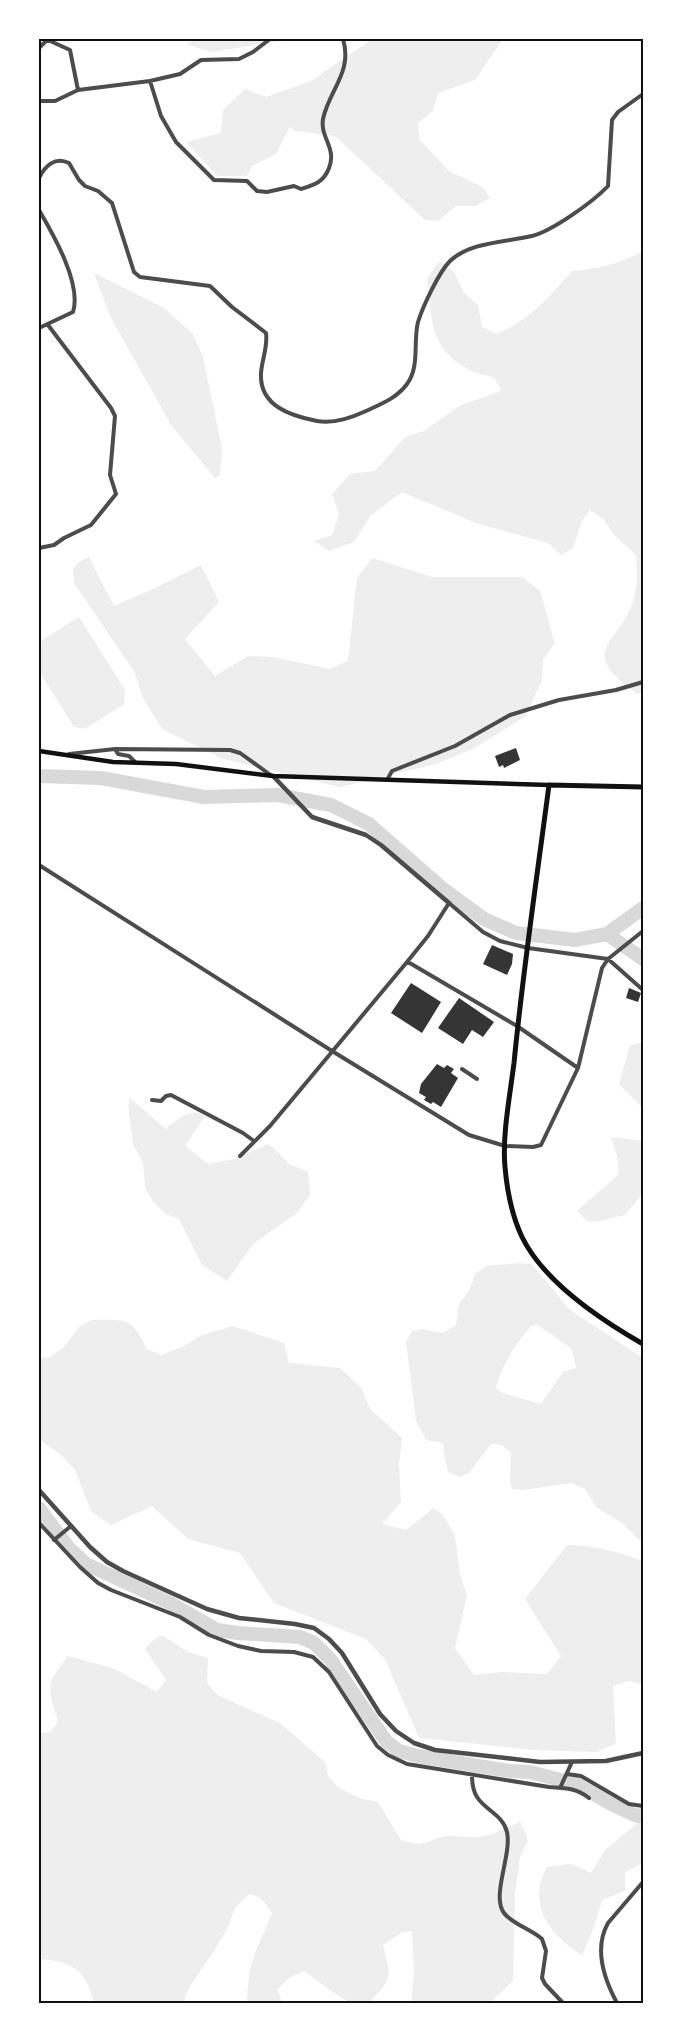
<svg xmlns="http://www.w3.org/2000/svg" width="682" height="2042" font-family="Lato,sans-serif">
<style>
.green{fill:#eee;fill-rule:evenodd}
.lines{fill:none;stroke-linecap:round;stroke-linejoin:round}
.river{stroke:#d9d9d9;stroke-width:14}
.building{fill:#353535}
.minor{stroke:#4c4c4c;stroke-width:4}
.tertiary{stroke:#4c4c4c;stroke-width:4.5}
.secondary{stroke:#111;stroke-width:4.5}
.primary{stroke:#111;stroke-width:5}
.neatline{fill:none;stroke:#111;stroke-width:2}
</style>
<rect width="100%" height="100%" fill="#fff"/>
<path class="green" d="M197,39H284L281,41L211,52L186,44Z
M372,39H503L475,80L438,93L433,111L418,123L420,140L449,171L484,188L490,198L476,206H456L438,221L425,220L335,136L295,131L290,127L276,154L252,166L247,176H217L186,142L221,133L223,110L245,89L266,97L311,81Z
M643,251V692L637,694C577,650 615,649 633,602C638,588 637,569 636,555L615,536L603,519L590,510L582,521L573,548L561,555L548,543L476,523L402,492L371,515L354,542L329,551L314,541L332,535L339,514L332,494L350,474L375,471L405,437L424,431L459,406L501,391C495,374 492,378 477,373C462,368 444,354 438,340C430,324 430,296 427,278L440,261L454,272L464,293L478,305L482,327L497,334C531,319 548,298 572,271C599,269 619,264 643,251Z
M94,273L164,308L193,334L203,357L222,448L220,475L215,478L171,425L110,316Z
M89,557L114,606L155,588L201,565L219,602L185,639L215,676L248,656L273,657L330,669L348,661L357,578L372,558L432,577H522L540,591L555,643L543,660L542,680L526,716L473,749L436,764L340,787L223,759L162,729L143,698L135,673L74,583L73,569L79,562Z
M79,617L125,690L124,704L85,729L74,727L39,671V642Z
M643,1042V1108L619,1084L630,1045Z
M130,1098L167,1130L168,1126C182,1118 189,1107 205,1116L185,1146L208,1164L234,1159L268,1144L276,1150L289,1164L308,1172L310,1195L297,1213L253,1244L227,1281L202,1265L179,1219L166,1214L154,1203L145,1188L143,1163L133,1144L128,1106Z
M611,1137L643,1141V1193L625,1215L600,1221H587L577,1211L619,1174L617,1156Z
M518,1263L532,1264L570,1310L643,1358V1544L622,1523L596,1507L585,1489L571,1483L523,1490L512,1489L510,1480L511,1453L502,1445L491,1444L469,1473L459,1477L448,1472L444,1455L443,1443L426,1440L416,1421L406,1342L411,1332L421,1329L443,1333L456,1325L459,1304L469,1291L475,1274L487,1266ZM538,1325L572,1349L576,1368L563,1372L541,1404L502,1393L496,1388C502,1364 515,1345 531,1326Z
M92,1320C126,1320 131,1316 147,1349L161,1355L184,1346L202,1335L233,1326L284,1343L289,1363L340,1368L362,1389L370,1409L402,1438L399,1465L401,1502L382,1524L406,1530L434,1508L443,1515L455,1535L460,1575L467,1595L455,1648L474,1675L503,1672L547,1674L561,1656L525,1599L567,1545C588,1544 623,1553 643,1561V1684L628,1681L613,1686L616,1744L596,1752L533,1750L419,1738L385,1659L366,1639L274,1603L240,1553L188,1539L152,1506L111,1525L91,1511L75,1470L61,1455L39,1439V1357L48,1358L63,1348L79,1327Z
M162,1635L188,1652L208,1658L207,1683L219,1696L280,1723L325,1762L328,1776L339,1788L359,1798L378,1802L401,1840C425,1848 425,1841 446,1836C455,1835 466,1838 475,1837C490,1837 506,1828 520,1822L525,1831L528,1841L520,1857L515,1894L513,1981L490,2003H411L414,1974L412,1931L402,1932L383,1945C392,1978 392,1978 369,2003H350L334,1993L304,1971L289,1978L277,1990L283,2003H247C248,1988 248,1973 253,1959C258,1943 266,1929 272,1913C265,1903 261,1896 249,1894L235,1908L227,1929L214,1951L190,1986L183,2003H94C87,1970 71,1961 39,1959V1731L41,1733L50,1732L58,1722C48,1686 44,1687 68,1656L115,1669L157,1692L166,1680L145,1649L153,1640Z
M640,1821H643V1863L625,1872V1891L602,1900L594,1927L582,1955C550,1935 526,1904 547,1867L571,1864L591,1873L605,1850Z"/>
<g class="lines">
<path class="river" d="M39,776L101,778L204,797L278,795L331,805L369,824L443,889L484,919L516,933L575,940L607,934L643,908
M607,934L643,959
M39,1508L68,1547L86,1564L172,1604L217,1630L238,1633L300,1637L314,1643L330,1659L386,1741L399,1751L418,1756L510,1771L530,1772L576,1784L611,1804L637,1816L643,1815"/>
</g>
<path class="building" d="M516,748L520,760L504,768L503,765L499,767L495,756Z
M492,945L513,954L512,964L507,975L483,964Z
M411,983L441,1002L422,1033L391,1013Z
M629,988L641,993L638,1002L626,998Z
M459,998L494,1022L483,1037L472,1030L463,1044L438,1028Z
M437,1064L444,1068L447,1065L454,1069L451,1073L458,1078L441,1107L433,1102L431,1104L424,1100L426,1097L419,1093L421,1084Z"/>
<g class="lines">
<path class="minor" d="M48,40L70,50L78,90
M39,48L47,40
M150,81L161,116L176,142L214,180L247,181L257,191L267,192L294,186L301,189C314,185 324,182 329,168C337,148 320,138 323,119C329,90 353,72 343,39
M39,101H55L78,90L150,81L180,74L201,60L239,59L253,52L270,39
M39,178C45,166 55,156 69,163L79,180L85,186L98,191L112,203L134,272L140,277L210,286L232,307L266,333C268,347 262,359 261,373C259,406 291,416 317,421C333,424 351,418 366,411C381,404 397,398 407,384C420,367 413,341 418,322C423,306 439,272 450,261C470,242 506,242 532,236C552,231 593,202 608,186L612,120L618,112L643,94
M39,210C53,234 82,284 73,312L39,328
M39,548L54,545L64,538L91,525L116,494L110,475L115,416L111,408L48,325
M39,691V693
M115,749L118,754L129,756L136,763
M69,754L115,749L230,750L240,753L272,776
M387,780L392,771L455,746L510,715L559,700L616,690L643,682
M39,865L332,1051L469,1135L505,1146L533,1147L541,1145L578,1068L602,968L608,959L643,931
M408,962L517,1026L578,1068
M462,1069L477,1079
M152,1100L161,1101L166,1096L171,1095L243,1133L254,1141
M240,1156L270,1126L407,962L428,936L449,903L483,932L500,941L528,948L608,959L643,990
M39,1523L80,1567L98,1583L111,1590L180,1617L209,1635L238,1646L261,1651L294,1652L313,1657L329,1672L377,1746L388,1755L407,1764L549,1787C565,1788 577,1788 589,1798
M54,1540L71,1526
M567,1774L581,1776L629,1804L643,1806
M472,1775C472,1782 473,1791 477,1797C485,1810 503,1815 507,1832C512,1855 491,1896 504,1913C511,1923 532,1930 542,1939L546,1951L542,1978L545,1984L563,2003
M560,1788L572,1762
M617,2003C604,1979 594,1948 608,1923L643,1882"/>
<path class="tertiary" d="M273,776L312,817L366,835L381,845L449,903
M39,1490L90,1547L107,1562L123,1571L207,1609L239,1618L295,1624L314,1628L329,1639L342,1653L380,1714L396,1731L414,1743L435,1750L540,1762L606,1761L643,1753"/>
<path class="secondary" d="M39,751L113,762L176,764L273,776L549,785"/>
<path class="primary" d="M643,787L549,785C537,877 523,970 514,1063C510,1095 502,1136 505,1167C507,1190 512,1216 522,1237C544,1282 601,1320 643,1344"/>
</g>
<rect width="682" height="2042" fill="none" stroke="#ffffff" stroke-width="81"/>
<rect x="40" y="40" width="602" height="1962" class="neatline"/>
</svg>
